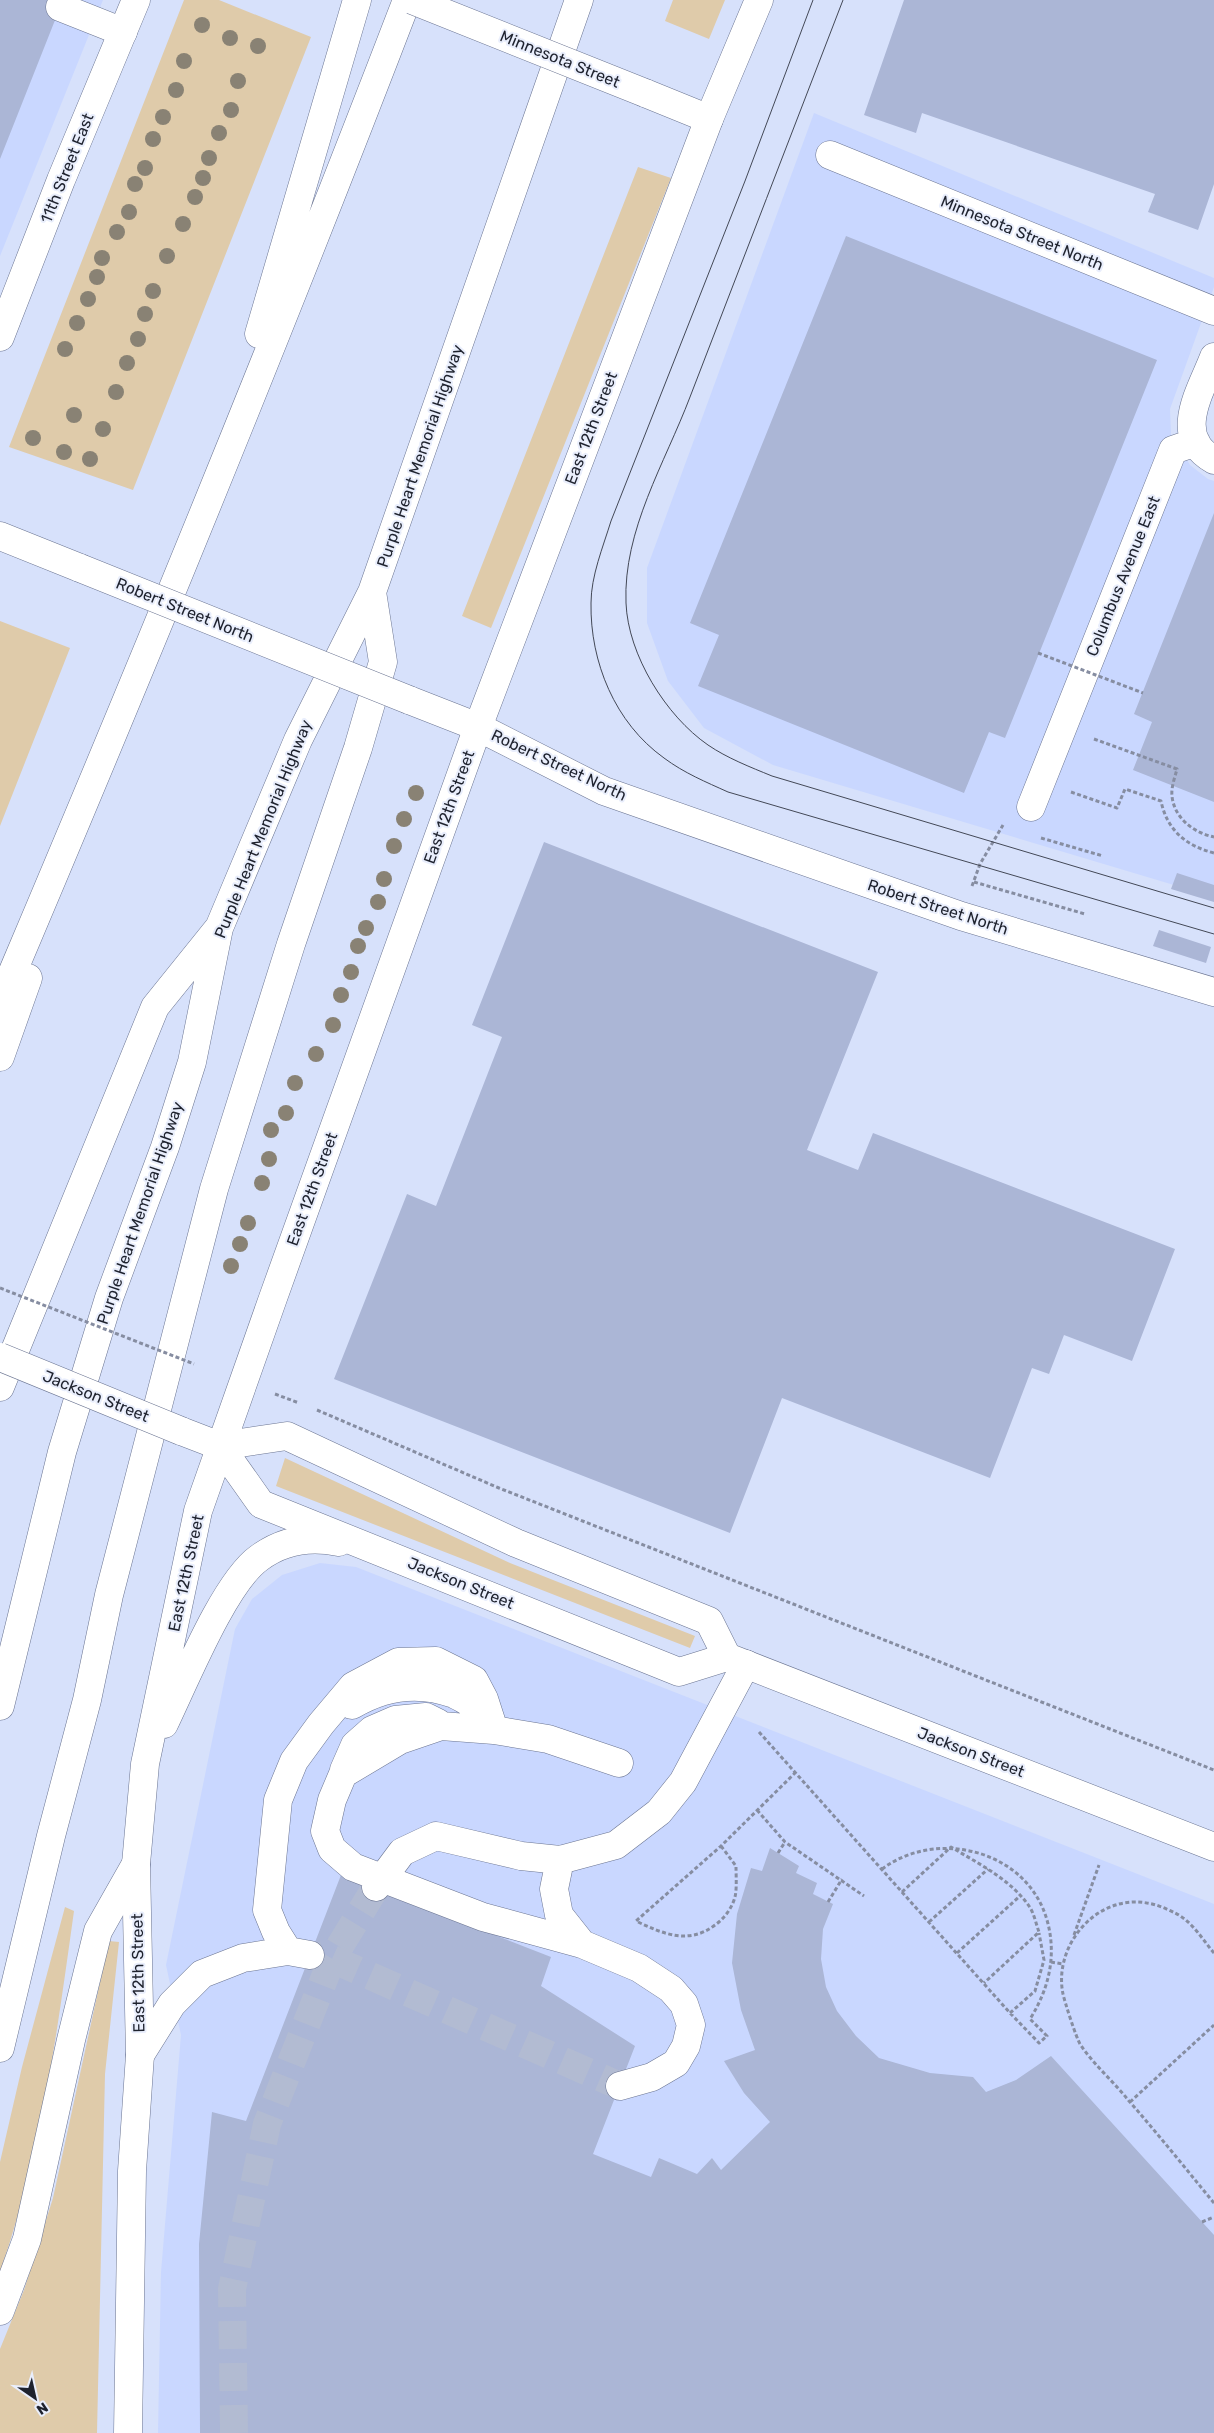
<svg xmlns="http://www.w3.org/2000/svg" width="1214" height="2433" font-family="Rubik,sans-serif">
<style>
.built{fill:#c9d7ff}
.green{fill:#dfcbaa}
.building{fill:#abb6d6}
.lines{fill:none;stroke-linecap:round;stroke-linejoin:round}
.minor-tunnel{stroke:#b2bbd2;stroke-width:28;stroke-dasharray:28 14;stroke-linecap:butt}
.minor-casing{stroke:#6b7592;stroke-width:29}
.major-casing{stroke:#6b7592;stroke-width:29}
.highway-casing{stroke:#6b7592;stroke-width:29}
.path{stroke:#868da1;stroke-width:3;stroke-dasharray:4 2.5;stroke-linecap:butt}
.minor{stroke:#fff;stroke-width:28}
.major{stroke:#fff;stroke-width:28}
.highway{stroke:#fff;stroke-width:28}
.tram{stroke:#434856;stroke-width:1}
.minor-bridge-casing{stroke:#6b7592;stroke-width:29;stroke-linecap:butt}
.major-bridge-casing{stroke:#6b7592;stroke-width:29;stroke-linecap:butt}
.path-bridge{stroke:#868da1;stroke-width:3;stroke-dasharray:4 2.5;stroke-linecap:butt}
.minor-bridge{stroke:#fff;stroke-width:28}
.major-bridge{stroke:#fff;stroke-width:28}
.tree{fill:#898274}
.labels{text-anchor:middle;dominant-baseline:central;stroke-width:4;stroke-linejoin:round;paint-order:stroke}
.street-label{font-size:16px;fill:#1e222e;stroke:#e9eefc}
</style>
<rect width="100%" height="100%" fill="#d7e1fb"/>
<path class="built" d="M0,0H103L0,256Z
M814,113L1214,278V287L1170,409L1171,435L1190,465L1208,479L1214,481V897L773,765L704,728L668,681L647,623V568Z
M320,1563L356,1567L1214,1904V2433H158L161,2272L181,2035L166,1965L235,1629L252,1599L282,1575Z"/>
<path class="green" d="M184,0H219L311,37L133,490L9,447Z
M673,0H725L709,39L665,21Z
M638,167L671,178L491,628L462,616Z
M0,621L70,648L0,826Z
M285,1458L510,1563L695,1636L690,1648L276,1486Z
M65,1907L74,1911C57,2033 41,2155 0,2272V2162L22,2067Z
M109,1941L119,1942L105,2074L97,2433H0V2349L24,2290L53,2198Z"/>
<path class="building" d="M0,0H63L0,159Z
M904,0H1214V184L1198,230L1148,212L1155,194L922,113L916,133L864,115Z
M846,236L1157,360L1005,738L989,732L964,793L698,686L719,635L690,623Z
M1214,513V802L1133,770L1152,722L1134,714Z
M544,842L878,972L807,1150L858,1170L873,1133L1175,1249L1132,1361L1064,1335L1049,1374L1032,1368L990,1478L782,1398L730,1533L334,1379L407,1194L436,1206L502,1037L472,1025Z
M1177,873L1214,885V902L1171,889Z
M1159,930L1211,947L1206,963L1153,946Z
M770,1848L799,1866L796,1873L817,1883L813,1894L833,1904L823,1929L821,1959L826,1987L837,2011L856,2036L879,2058L930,2073L973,2077L986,2092L1016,2080L1051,2056L1214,2235V2433H200L199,2244L212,2112L246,2121L341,1875L551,1957L541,1986L635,2046L593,2154L651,2177L659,2158L697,2174L712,2158L721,2170L770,2122L744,2093L724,2061L755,2050L741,2010L732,1963L737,1914L751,1868L762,1871Z"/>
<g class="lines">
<path class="minor-tunnel" d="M376,1887L332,1959L620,2086
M234,2433L232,2289L267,2124L332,1959L310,1955"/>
<defs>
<path id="minor" d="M60,7L123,32
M645,93L709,119
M830,155L1214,311
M1214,357C1201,391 1171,436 1214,460
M0,536L80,568
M409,700L478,727L604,791L961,916L1214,992
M1031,807L1173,450L1196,442
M352,1705C384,1686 419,1681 454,1694C466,1699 477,1708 488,1714
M619,1763L548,1739L494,1730L441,1726L400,1740L343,1774L332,1800L325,1831L332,1849L353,1867L483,1917L582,1944L639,1968L671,1989L684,2004L691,2025L686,2046L676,2063L652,2077L620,2086
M344,1770L355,1745L372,1730L395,1720L426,1717L438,1723
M560,1860L554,1889L559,1915L582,1944
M376,1887L402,1852L436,1836L521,1856L560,1860L616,1845L659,1812L683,1782L746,1664
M288,1951L276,1932L267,1910L278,1800L294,1761L321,1724L353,1686L398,1662L436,1661L474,1680L484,1699L494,1730
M140,2055L172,2004L202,1974L243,1958L288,1951L310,1955"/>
<path id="major" d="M0,337L61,180L136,0
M181,1431L220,1446L287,1436L516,1543L709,1621L727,1657
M220,1446L261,1504L679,1672L727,1657L1214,1847
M164,1724C184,1683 224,1583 259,1558C283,1540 310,1536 339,1542
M128,2433L132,2171L140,2055L136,1864L145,1764L198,1511L273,1298L478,727L709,119L759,0"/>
<path id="highway" d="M259,334L357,0
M0,1002C141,670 278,336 407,0
M0,1057L28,978
M0,1387L155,1007L217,930
M0,1706L62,1452L109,1298L165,1147L192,1062L219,928L298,740L372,592L579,0
M0,2048L51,1836L87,1700L109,1595L214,1189L291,944L358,748L383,662L372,592
M0,2311L27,2239L71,2040L98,1931L136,1864"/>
</defs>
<use href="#minor" class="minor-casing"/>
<use href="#major" class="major-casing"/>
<use href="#highway" class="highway-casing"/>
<path class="path" d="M1094,739L1177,769C1175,777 1171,787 1172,796C1174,818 1194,833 1214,837
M1071,792L1117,808L1125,789L1161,801C1167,830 1186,846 1214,853
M1041,838L1103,856
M974,882L1085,914
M972,886L980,864L1003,825
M275,1394L299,1403
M317,1410L499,1488L1214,1770
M759,1732L1010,2013L1039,2043L1047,2036L1030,2019C1049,1989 1057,1955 1047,1920C1027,1850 937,1828 882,1869
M757,1810L785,1842L864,1896
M721,1846L736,1866C736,1876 737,1888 735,1897C732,1908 724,1919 715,1925C689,1945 663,1934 636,1921L721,1846L795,1773
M778,1853L785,1842
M902,1892L951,1847C979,1864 1010,1879 1029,1906C1034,1913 1036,1924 1039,1932L984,1983
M828,1902L842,1879
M929,1922L988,1869
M1074,1935L1099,1865
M957,1953L1020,1896
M1214,1953C1202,1939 1192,1921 1175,1913C1167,1909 1156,1904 1147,1903C1096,1894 1053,1946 1063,1994C1065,2003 1076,2037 1080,2044C1093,2064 1114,2082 1129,2101C1158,2134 1186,2169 1214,2203
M1051,1962L1063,1964
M1010,2013L1035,1991L1044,1960L1039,1933
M1130,2102L1214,2025
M1202,2222L1214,2217"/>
<use href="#minor" class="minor"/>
<use href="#major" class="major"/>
<use href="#highway" class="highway"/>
<path class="tram" d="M813,0L745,181L611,521C603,547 591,576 591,603C590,662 615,723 664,758C684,773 706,782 728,792L1214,934
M843,0C792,132 741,265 690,397C665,463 623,530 626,603C628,655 666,716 708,745C727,758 750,767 772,776L1214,908"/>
<defs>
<path id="minor-bridge" d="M412,0L645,93
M80,568L409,700"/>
<path id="major-bridge" d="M0,1357L181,1431"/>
</defs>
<use href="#minor-bridge" class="minor-bridge-casing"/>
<use href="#major-bridge" class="major-bridge-casing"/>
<path class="path-bridge" d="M1038,653L1143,693
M0,1288L194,1364"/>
<use href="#minor-bridge" class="minor-bridge"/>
<use href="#major-bridge" class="major-bridge"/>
</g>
<g class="tree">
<circle cx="202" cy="25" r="8"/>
<circle cx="230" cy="38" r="8"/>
<circle cx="258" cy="46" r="8"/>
<circle cx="184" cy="61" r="8"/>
<circle cx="238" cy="81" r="8"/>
<circle cx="176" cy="90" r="8"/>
<circle cx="231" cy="110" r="8"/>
<circle cx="163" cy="117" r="8"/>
<circle cx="219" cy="133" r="8"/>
<circle cx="153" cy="139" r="8"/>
<circle cx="209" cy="158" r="8"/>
<circle cx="145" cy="168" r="8"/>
<circle cx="203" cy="178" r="8"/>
<circle cx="135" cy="184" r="8"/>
<circle cx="195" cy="197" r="8"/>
<circle cx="129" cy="212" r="8"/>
<circle cx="183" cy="224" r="8"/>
<circle cx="117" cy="232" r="8"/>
<circle cx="167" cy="256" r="8"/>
<circle cx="102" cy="258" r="8"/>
<circle cx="97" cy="277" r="8"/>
<circle cx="153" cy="291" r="8"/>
<circle cx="88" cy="299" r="8"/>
<circle cx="145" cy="314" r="8"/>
<circle cx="77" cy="323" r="8"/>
<circle cx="138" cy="339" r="8"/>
<circle cx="65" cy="349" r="8"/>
<circle cx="127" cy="363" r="8"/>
<circle cx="116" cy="392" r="8"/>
<circle cx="74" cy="415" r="8"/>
<circle cx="103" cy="429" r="8"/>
<circle cx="33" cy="438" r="8"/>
<circle cx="64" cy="452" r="8"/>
<circle cx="90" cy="459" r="8"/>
<circle cx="416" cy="793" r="8"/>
<circle cx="404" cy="819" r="8"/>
<circle cx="394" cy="846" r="8"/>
<circle cx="384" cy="879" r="8"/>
<circle cx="378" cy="902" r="8"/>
<circle cx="366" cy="928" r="8"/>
<circle cx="358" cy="946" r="8"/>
<circle cx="351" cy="972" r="8"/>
<circle cx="341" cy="995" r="8"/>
<circle cx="333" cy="1025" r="8"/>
<circle cx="316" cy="1054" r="8"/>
<circle cx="295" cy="1083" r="8"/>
<circle cx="286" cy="1113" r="8"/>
<circle cx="271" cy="1130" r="8"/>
<circle cx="269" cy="1159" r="8"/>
<circle cx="262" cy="1183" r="8"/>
<circle cx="248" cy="1223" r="8"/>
<circle cx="240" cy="1244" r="8"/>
<circle cx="231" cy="1266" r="8"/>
</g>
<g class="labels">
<g class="street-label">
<text transform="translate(560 59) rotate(22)">Minnesota Street</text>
<text transform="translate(67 168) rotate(-68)">11th Street East</text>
<text transform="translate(1022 233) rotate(22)">Minnesota Street North</text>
<text transform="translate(591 428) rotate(-69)">East 12th Street</text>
<text transform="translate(420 456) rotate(-71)">Purple Heart Memorial Highway</text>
<text transform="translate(1123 576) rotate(-68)">Columbus Avenue East</text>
<text transform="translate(185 610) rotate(22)">Robert Street North</text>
<text transform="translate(559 765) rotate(25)">Robert Street North</text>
<text transform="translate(449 807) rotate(-70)">East 12th Street</text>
<text transform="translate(263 829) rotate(-68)">Purple Heart Memorial Highway</text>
<text transform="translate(938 907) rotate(18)">Robert Street North</text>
<text transform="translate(312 1189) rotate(-70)">East 12th Street</text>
<text transform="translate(140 1213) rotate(-71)">Purple Heart Memorial Highway</text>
<text transform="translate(96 1396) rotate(22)">Jackson Street</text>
<text transform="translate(186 1573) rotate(-78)">East 12th Street</text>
<text transform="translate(461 1583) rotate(22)">Jackson Street</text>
<text transform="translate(971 1752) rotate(21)">Jackson Street</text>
<text transform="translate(138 1973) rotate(-91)">East 12th Street</text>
</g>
</g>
<g transform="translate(35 2398) rotate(146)" stroke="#e9eefc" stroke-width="4" paint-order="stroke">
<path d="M0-4L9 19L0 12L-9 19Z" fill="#1e222e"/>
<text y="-8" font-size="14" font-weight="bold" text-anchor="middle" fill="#1e222e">N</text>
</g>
</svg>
